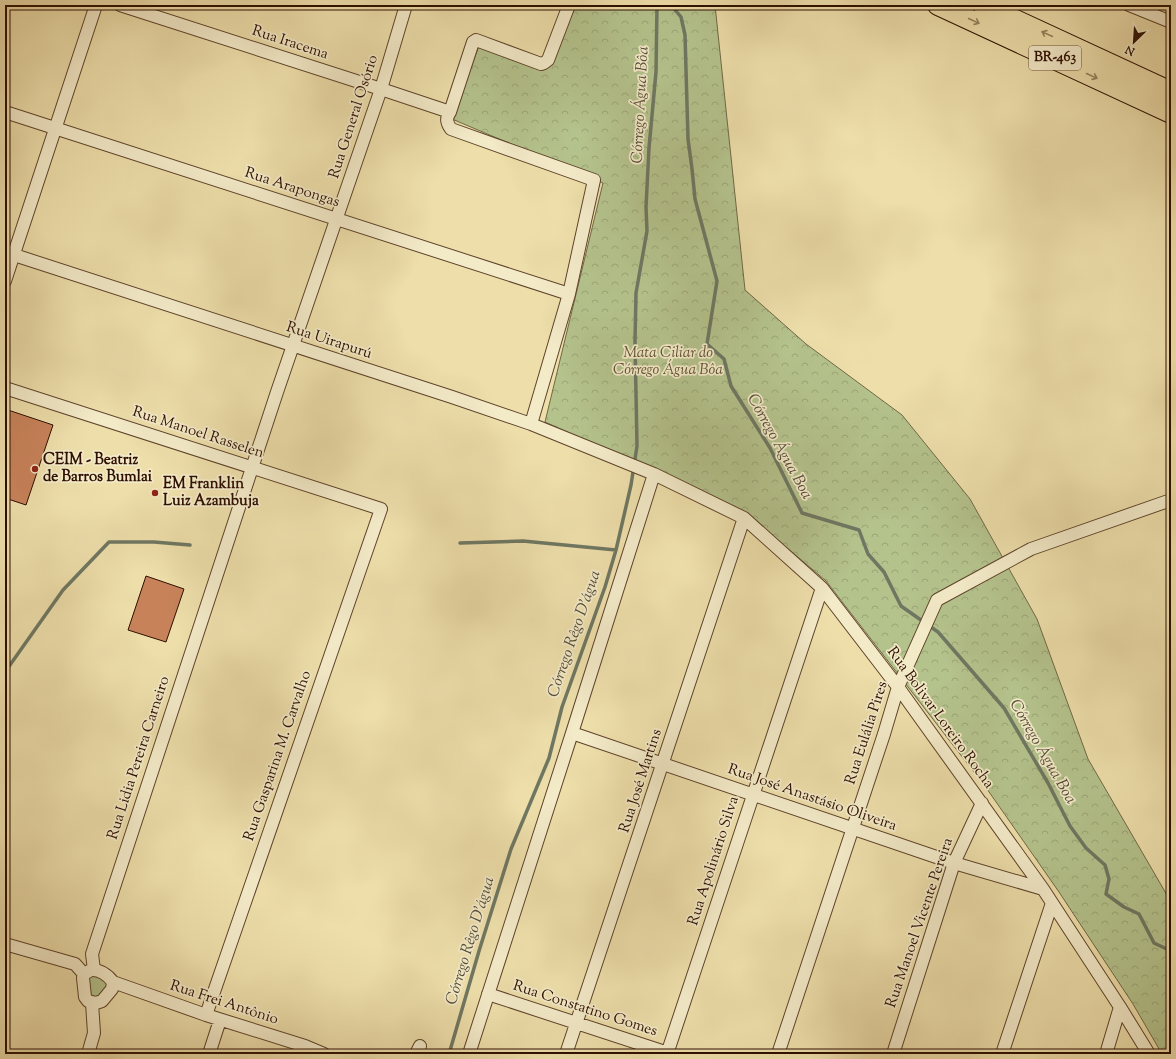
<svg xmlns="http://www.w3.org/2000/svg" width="1176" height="1059" font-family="'Sorts Mill Goudy',serif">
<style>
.green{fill:#b4c28c;stroke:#716846}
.park{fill:url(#park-crowns);stroke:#716846}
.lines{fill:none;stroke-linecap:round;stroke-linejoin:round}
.stream{stroke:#6f7762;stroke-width:3.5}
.building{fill:#c7825a;stroke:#2e0f00}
.minor-casing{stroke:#5e432a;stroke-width:14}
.trunk-casing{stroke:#2e0f00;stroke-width:22}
.minor{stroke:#f3eac8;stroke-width:12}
.trunk{stroke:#eddeaa;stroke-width:20}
.oneway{stroke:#97815e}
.poi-dot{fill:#8f2418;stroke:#f3eac8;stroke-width:1.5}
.labels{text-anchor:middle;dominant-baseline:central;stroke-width:3.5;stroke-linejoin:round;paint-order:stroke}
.shield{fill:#f3eac8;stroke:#69513c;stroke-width:1}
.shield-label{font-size:14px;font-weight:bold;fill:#2e0f00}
.street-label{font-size:15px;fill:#2e0f00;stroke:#f3eac8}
.park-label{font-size:15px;font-style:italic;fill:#5d4e31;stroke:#f3eac8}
.poi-label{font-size:15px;font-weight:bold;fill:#2e0f00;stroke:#f3eac8;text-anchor:start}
.water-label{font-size:16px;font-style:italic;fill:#544c39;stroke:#f3eac8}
</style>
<defs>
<pattern id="park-crowns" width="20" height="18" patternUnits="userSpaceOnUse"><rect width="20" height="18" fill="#b4c28c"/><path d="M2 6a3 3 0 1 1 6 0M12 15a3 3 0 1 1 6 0" fill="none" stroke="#9ba677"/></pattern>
</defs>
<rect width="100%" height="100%" fill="#eddeaa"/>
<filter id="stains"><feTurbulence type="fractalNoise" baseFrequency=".005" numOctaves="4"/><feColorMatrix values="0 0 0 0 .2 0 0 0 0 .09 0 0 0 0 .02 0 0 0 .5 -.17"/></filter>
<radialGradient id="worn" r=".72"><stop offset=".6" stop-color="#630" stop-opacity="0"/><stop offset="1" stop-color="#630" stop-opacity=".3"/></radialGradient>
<path class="green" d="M94,974L109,981L102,998L91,996L89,979Z"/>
<path class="park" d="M567,5H715L745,290L806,344L902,415L970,499L1037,619L1088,759L1171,902V1054H1162L1133,1004L1059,892L987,789L826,581L745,512L545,422L603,183L452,119L480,43L546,64Z"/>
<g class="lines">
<path class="stream" d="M671,5L681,17L685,35L688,139L692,169L695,199L717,281L707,344L724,359L731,386L770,448L802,513L859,530L868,554L884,572L901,606L938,632L1004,708L1048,783L1070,826L1086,848L1105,865L1109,879L1106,894L1124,907L1139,914L1154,943L1171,951
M460,543L523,541L616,550
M5,672L63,590L109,542H154L190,545
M449,1054L479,951L511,849L549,758L562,707L605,587L616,550L631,485L637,446L635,341L636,293L647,231L646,207L649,148L656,72L657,5"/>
</g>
<path class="building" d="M5,409L53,425L26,505L5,498V484L9,472H5Z
M146,576L184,589L166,642L128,630Z"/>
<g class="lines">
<defs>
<path id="minor" d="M120,5L381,89L450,112
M1129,5L1171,22
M5,112L569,294
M5,252L452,397L531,424L654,474L744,518L822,588L898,687L1043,889L1120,1007L1149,1054
M5,281L96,5
M5,388L381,509L206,1015
M531,424L569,294L594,180L451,129C446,122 446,118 450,112L473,42L476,40L541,64L544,63L548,60L569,5
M572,733L954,863L1043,889
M5,944L75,964L84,974
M91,970C99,969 108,975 113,982L112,989L102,1001L96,1003L88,1001L85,997L83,978L84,974Z
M94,970L92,954L277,392L381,89L406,5
M113,982L206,1015L305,1046L324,1054
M488,994L671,1054
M88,1054L94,1033L92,1003
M209,1054L220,1020
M416,1054L420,1046
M469,1054L572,733L654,474
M566,1054L744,518
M667,1054L822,588
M778,1054L884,734L898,687L937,600L1031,549L1171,500
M893,1054L954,863L982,803
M1002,1054L1052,903
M1106,1054L1120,1007"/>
<path id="trunk" d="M938,5L1171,113
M983,5L1171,92"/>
</defs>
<use href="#minor" class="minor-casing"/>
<use href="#trunk" class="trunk-casing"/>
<use href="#minor" class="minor"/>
<use href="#trunk" class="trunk"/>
</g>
<defs><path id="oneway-shaft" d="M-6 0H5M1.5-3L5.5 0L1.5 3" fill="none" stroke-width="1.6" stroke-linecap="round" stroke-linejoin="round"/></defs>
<g class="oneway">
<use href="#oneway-shaft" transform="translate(974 21) rotate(25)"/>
<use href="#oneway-shaft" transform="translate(1047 34) rotate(-155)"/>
<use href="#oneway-shaft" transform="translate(1092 76) rotate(25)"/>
</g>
<g class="poi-dot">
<circle cx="35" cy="469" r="4"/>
<circle cx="155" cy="493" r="4"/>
</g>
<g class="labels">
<rect class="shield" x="1029" y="46" width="52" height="24" rx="3"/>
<g class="shield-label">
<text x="1055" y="58">BR-463</text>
</g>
<g class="street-label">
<text transform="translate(290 43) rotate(18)">Rua Iracema</text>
<text transform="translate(354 117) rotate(-72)">Rua General Osório</text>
<text transform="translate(292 188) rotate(18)">Rua Arapongas</text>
<text transform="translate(329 341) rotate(18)">Rua Uirapurú</text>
<text transform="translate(198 433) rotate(18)">Rua Manoel Rasselen</text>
<text transform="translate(940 718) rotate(54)">Rua Bolivar Loreiro Rocha</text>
<text transform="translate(867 733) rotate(-72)">Rua Eulália Pires</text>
<text transform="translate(278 756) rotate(-71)">Rua Gasparina M. Carvalho</text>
<text transform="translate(139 758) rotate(-72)">Rua Lidia Pereira Carneiro</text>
<text transform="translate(641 781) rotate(-72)">Rua José Martins</text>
<text transform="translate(812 798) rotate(19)">Rua José Anastásio Oliveira</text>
<text transform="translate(714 861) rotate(-72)">Rua Apolinário Silva</text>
<text transform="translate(920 923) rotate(-71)">Rua Manoel Vicente Pereira</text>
<text transform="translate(224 1003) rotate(18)">Rua Frei Antônio</text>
<text transform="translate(585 1009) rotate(18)">Rua Constatino Gomes</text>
</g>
<g class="park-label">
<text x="668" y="353">Mata Ciliar do<tspan x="668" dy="17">Córrego Água Bôa</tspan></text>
</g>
<g class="poi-label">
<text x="43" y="460">CEIM - Beatriz<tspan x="43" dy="17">de Barros Bumlai</tspan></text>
<text x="163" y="484">EM Franklin<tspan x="163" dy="17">Luiz Azambuja</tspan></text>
</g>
<g class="water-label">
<text transform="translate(641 105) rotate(-87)">Córrego Água Bôa</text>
<text transform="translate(779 447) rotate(61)">Córrego Água Boa</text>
<text transform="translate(575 634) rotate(-71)">Córrego Rêgo D'água</text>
<text transform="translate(1042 752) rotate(60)">Córrego Água Boa</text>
<text transform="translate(471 941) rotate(-73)">Córrego Rêgo D'água</text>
</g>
</g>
<rect width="1176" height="1059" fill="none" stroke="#eddeaa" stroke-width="20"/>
<rect x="6" y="6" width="1164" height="1047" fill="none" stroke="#2e0f00" stroke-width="2"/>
<rect x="10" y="10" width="1156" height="1039" fill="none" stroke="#2e0f00"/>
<g transform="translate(1134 42) rotate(205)" stroke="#f3eac8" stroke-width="3" paint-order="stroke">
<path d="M0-3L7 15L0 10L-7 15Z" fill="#2e0f00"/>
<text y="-6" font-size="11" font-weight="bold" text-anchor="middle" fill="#2e0f00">N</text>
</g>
<rect width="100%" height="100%" filter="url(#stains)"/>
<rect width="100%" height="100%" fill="url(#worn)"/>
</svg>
